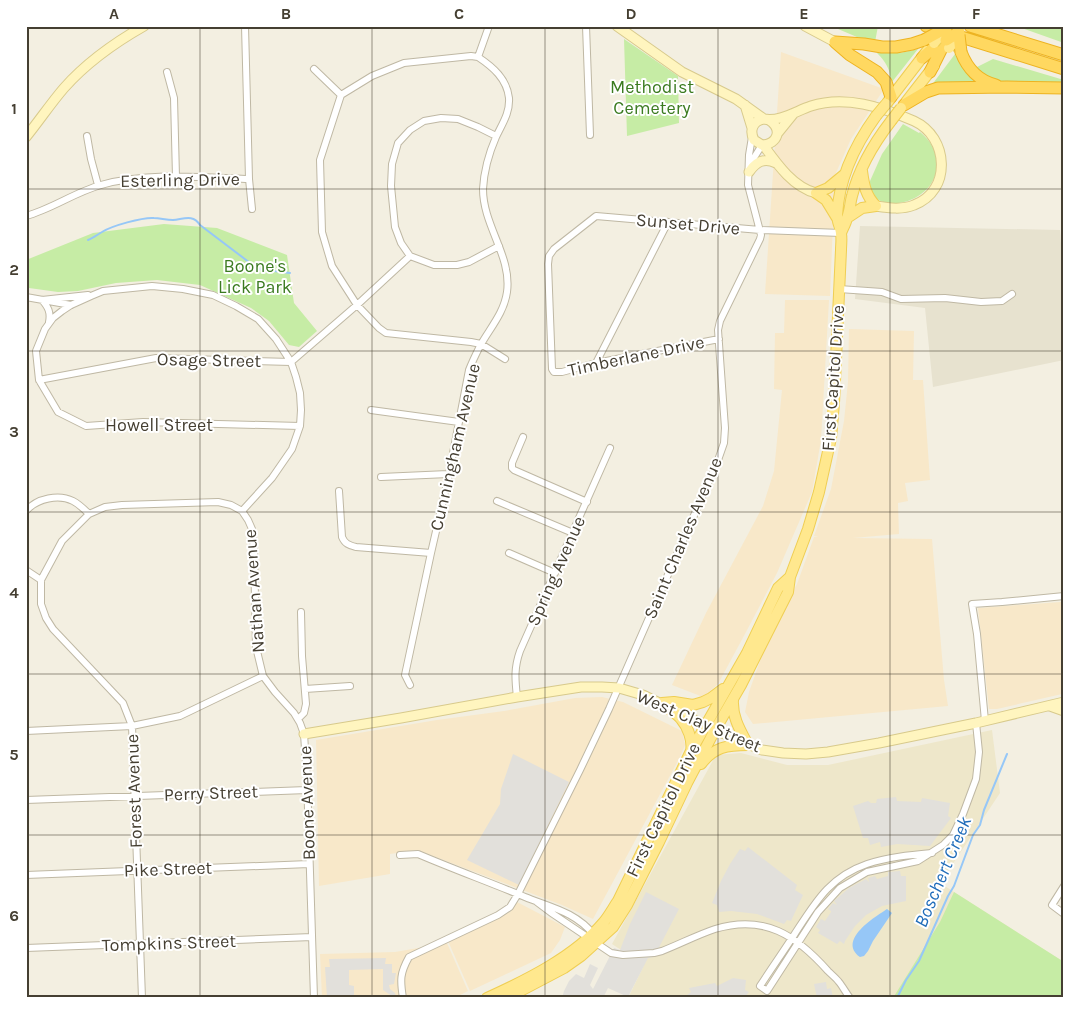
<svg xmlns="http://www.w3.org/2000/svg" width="1090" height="1024" font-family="Karla,sans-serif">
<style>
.residential{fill:#e7e2cf}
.commercial{fill:#f8e8c9}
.education{fill:#eee7ca}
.green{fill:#c6eca5}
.parking{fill:#e2e0db}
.water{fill:#96c7f7}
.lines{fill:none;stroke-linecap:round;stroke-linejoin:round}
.stream{stroke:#96c7f7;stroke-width:2}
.street-casing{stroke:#bfb8a4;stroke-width:8}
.secondary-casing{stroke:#d8ca8c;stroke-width:11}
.primary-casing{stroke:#efce53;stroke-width:12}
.highway-casing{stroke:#edb321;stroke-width:13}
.street{stroke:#fff;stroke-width:6}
.secondary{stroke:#fff5bf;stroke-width:9}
.primary{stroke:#ffe88e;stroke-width:10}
.highway{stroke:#ffd860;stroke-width:11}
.primary-bridge-casing{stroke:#efce53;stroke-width:12;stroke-linecap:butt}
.highway-bridge-casing{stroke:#edb321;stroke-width:13;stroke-linecap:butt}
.primary-bridge{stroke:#ffe88e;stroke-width:10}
.highway-bridge{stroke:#ffd860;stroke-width:11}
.grid{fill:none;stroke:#453f32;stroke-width:1;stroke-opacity:0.55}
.labels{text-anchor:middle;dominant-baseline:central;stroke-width:4;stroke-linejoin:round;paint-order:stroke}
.park-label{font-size:18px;fill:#3b7b20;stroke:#fff}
.street-label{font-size:18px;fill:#453f32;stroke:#fff}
.water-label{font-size:19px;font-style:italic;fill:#216dba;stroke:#fff}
.neatline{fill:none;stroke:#453f32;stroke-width:2}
.grid-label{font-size:16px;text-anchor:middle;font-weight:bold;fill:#453f32}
</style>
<rect width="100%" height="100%" fill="#f3efe1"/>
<path class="residential" d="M860,226L1060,230L1064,284V360L933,387L925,308L855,299Z"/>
<path class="commercial" d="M781,52L884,89L851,139L835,175L830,296L765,294Z
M785,300H829L821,440L812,492L777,573L746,632L718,684L703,697L672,685L706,613L763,506L774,471L782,390L774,389L775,333H784Z
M849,329L914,331L913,380H923L930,480L905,483L908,501L898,503L899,534L853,538L932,539L944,680L948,706L753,724L745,712L749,692L766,644L797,584L814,537H818L814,536L831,489L844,421L848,382Z
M1061,602L1064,606V692L1062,694L997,709H989L978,608Z
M602,697L623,702L682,731L685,745L680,757L593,919L562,905L417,850L390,854V874L319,886L316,740L437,720L504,711L575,698Z
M517,902L565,927L560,940L551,953L470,991L448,941L510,912Z
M447,943L468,991L454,998H322L320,954L395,952Z"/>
<path class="education" d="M992,730L1000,793L940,883L1064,962V998H628L644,965L612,944L716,755L741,753L787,765H828Z"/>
<path class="green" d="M831,26H878L875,42L864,40Z
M1016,26H1064V43Z
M624,39L678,76L679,123L627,136Z
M918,49L892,82L891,81C890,69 886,62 877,53H900Z
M955,54C962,67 966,75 978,84L931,86Z
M993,59L1064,80V84L999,81L991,79L975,68Z
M903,124L919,133L920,132C931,141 937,151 937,166C934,208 866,217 870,181L882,154Z
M164,224L217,228L287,255L294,303L317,331L299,347L289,345L269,321L251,308L200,285L157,280L116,283L78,291L58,292L29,288L26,289V260L93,233Z
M954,892L1064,962V998H893L940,922Z"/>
<path class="parking" d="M513,754L569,782L519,885L467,860L500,804L501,789Z
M896,797L897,801L921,802L922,798L950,803L948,816L951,818L930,846L897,844L881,847L880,842L870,845L868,838H863L853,806L868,801L871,803H876L877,799Z
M748,847L797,885L795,890L803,895L791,921L787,920L784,924L757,914L731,911L719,912L717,905L712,903L721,881L730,864L740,849L745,851Z
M900,871L901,876H906V901L882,906L866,915L855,926L845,941L844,944L840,941L837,944L818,933L820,930L816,927L821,919L825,921L831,912V911L828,909L833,903L837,905L834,901L849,888L866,879L869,882L868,878L875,876L877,879L888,876V872Z
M646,892L679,909L654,957L648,958L628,997L608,988L603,998H562L564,991L569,981L576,974L584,978L590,964L598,968L590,985L593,989L614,948L620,950L630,924Z
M386,958L385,964H392V973H396L394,984L389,985L390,989L395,993L396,998H392V996L383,990V969L349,970V985L354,986V998H327L325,967H330L329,959Z
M733,978L746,980L745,990L749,992L744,998H683L691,992L689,988L715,983L717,986Z
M826,982L827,989L831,988L833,998H817L814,984Z"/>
<path class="water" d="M887,909L892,913L873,941L868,951L864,956L860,957C837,940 875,917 887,909Z"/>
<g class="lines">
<path class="stream" d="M88,240C93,238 97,235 102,232C111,226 143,217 154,218C160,218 166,220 173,220C184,219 193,214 200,225L258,269L290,273
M897,998L906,980L919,961L948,896L954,886L973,835L980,825L984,810L1007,754"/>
<defs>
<path id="street" d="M245,26L249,179L252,209
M586,26L590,135
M478,57L471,56L404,63L372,76L341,95L320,160L322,232L332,266L357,305L379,328L386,333L471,342L481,344L505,359
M314,69L341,95
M167,72L174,98L176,177
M87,136L91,159L98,185
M496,136L478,127L458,119L441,118L424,121L410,130L398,143L392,164L391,186L395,227L401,243L410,256L434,265H457L469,262L499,246
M750,164L762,145
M26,216C52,209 75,192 101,185C146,172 202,177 249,179
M839,289L882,292L901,299L945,298L981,302L1002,301L1012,294
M26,297L71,305
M49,322C51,312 48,307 42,300L88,295
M719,339L596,363L562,372H554L552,369L548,264L549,256L554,249L596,216L760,230L841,233
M291,362L357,305L410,256
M596,363L668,222
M39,380L156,358L291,362
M371,410L459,422
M523,437L512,463V468L514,470L587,502
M381,477L448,474
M339,491L342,537C345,544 349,545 356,547L431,553
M497,501L573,533
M26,511C37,498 59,494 73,501C79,504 84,509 89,514
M242,511L272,478L292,449L300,426L301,410L300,393L296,377L291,362L276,339L258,319L236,306L213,295L183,289L152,286L103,291L91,296L71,305L62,311L53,318L45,329L36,351L39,380L58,412L86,426L143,422L300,426
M509,553L555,573
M26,570L41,580
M410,685L405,675L431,553L448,479L469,370C472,362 476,354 480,346C490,328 504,313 507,292C512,256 483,226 483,189C484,171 489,153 496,137C502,124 510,113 509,98C507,79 493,67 478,57L489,26
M305,689L350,686
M517,697C515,679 514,668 520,651L610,448
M298,719L304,713L306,704L302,656L301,612
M985,721L977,634L972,604L1002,602L1064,596
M26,731L132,726L180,716L263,676
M26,800L307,790
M932,853C910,855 888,857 867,864C829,877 815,903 794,935C783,952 771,969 760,986L767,991L818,912L840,888L867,872L918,861L943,845L953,835L963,814L976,779L979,752L976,723
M400,855L418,854C453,869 489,882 525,897C550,907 576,912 594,935
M26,875L309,864
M1064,886L1052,905L1064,914
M537,902L553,914L611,953L623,955L654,953L662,951C680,944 697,935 715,929C764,914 796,935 828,971C832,975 836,978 839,982C843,987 846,993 850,998
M26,948L312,937
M142,998L132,726L123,703L53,629L46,618L41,604V580L62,541L89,514L105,507L122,505L218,502L231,505L242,511L248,520L252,529L254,550L256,647L263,676L275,692L294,713L300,723L304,734L307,778L314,998
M403,998C400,980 400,973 409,957L498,915L510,907L518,894L580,770L609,709L717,463L724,443L725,428L718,330L720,321L760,239L761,235L748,185L749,155L752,137"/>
<path id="secondary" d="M617,26L682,72L736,99L764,119C780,122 796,111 811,106C845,95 882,107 914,121C949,137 952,191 914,205C902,210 889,208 876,206
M805,26L835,42
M745,105L752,128
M764,119C753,121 749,130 754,140L762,145C778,144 783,129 769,120
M777,134L794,113
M26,137C39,121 51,103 64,88C87,62 114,43 144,26
M764,146C777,164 793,187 816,193
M749,172C756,162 764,157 776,163
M1050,706L1064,711
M304,734L401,718L517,697L581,687H602L619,688L643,695L715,730L762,750L783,753L806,754L828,752L879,743L976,723L1064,702"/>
<path id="primary" d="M906,102L934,66
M887,103L927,51
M862,171C864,186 866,196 876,206
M816,193L828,188L845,174
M816,193L826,200L837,218
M847,218L862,208L876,206
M841,233C843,228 846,223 847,218C850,211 850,203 852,196C859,168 874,143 891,121
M662,703L674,702L693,705L703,702L711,698L723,689
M662,703C668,709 676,713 681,719C688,727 693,741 691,751
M701,764C714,747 727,745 748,745C740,730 732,717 733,700
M487,998C527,980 575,956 603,923C609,916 613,908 618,901L691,751L747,653L778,588L790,577
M507,998L564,968L581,956L613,927L627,905L659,842L687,783L715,730L741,685L788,592L790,577L808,529L819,492L831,438L834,403L841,250C841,245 842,239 841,234C841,228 837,222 837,215C839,178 855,145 876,116"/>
<path id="highway" d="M926,26L1064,69
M970,26L1064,55
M835,42L864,44L882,47H896L912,44L924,40
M835,42L850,55L877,72L886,82L891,97
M961,52C967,68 979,81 996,85
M922,58L931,50L945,41
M930,72L946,40
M904,105L926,92L938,88L1007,87L1064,88"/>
</defs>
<use href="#street" class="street-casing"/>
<use href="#secondary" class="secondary-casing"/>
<use href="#primary" class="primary-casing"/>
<use href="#highway" class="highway-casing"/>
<use href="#street" class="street"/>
<use href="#secondary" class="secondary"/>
<use href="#primary" class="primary"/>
<use href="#highway" class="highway"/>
<defs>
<path id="primary-bridge" d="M934,43L945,29
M949,48L959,35
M876,116L886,104
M891,121L901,108"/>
<path id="highway-bridge" d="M959,35L961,52
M924,40L946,28
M946,40L959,32"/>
</defs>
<use href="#primary-bridge" class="primary-bridge-casing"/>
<use href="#highway-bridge" class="highway-bridge-casing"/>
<use href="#primary-bridge" class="primary-bridge"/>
<use href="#highway-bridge" class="highway-bridge"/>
</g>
<path class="grid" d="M200,26V998M372,26V998M545,26V998M718,26V998M890,26V998M26,189H1064M26,351H1064M26,512H1064M26,674H1064M26,835H1064"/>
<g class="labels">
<g class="park-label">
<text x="652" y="87">Methodist<tspan x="652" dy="21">Cemetery</tspan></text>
<text x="255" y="266">Boone's<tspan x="255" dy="21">Lick Park</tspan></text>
</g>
<g class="street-label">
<text transform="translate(180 180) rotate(-1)">Esterling Drive</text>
<text transform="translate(688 224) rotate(5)">Sunset Drive</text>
<text transform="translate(636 356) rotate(-12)">Timberlane Drive</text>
<text transform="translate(209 360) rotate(1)">Osage Street</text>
<text transform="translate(833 378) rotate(-86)">First Capitol Drive</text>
<text x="159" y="425">Howell Street</text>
<text transform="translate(455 447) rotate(-77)">Cunningham Avenue</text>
<text transform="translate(683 538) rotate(-67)">Saint Charles Avenue</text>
<text transform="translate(556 571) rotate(-66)">Spring Avenue</text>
<text transform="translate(254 591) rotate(-94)">Nathan Avenue</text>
<text transform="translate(699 721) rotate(23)">West Clay Street</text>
<text transform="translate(134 791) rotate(-92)">Forest Avenue</text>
<text transform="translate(211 793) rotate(-2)">Perry Street</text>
<text transform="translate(307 803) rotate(-92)">Boone Avenue</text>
<text transform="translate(663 810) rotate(-64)">First Capitol Drive</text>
<text transform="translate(168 869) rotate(-2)">Pike Street</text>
<text transform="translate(169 943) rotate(-2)">Tompkins Street</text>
</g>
<g class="water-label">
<text transform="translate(943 872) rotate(-67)">Boschert Creek</text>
</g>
</g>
<rect width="1090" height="1024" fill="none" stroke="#ffffff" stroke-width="55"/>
<rect x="28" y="28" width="1034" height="968" class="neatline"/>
<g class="grid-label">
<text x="114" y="19">A</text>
<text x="286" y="19">B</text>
<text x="459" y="19">C</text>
<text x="631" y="19">D</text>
<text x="804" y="19">E</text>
<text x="976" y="19">F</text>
<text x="14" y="114">1</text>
<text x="14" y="275">2</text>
<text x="14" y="437">3</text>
<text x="14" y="598">4</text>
<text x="14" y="760">5</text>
<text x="14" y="921">6</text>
</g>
</svg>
